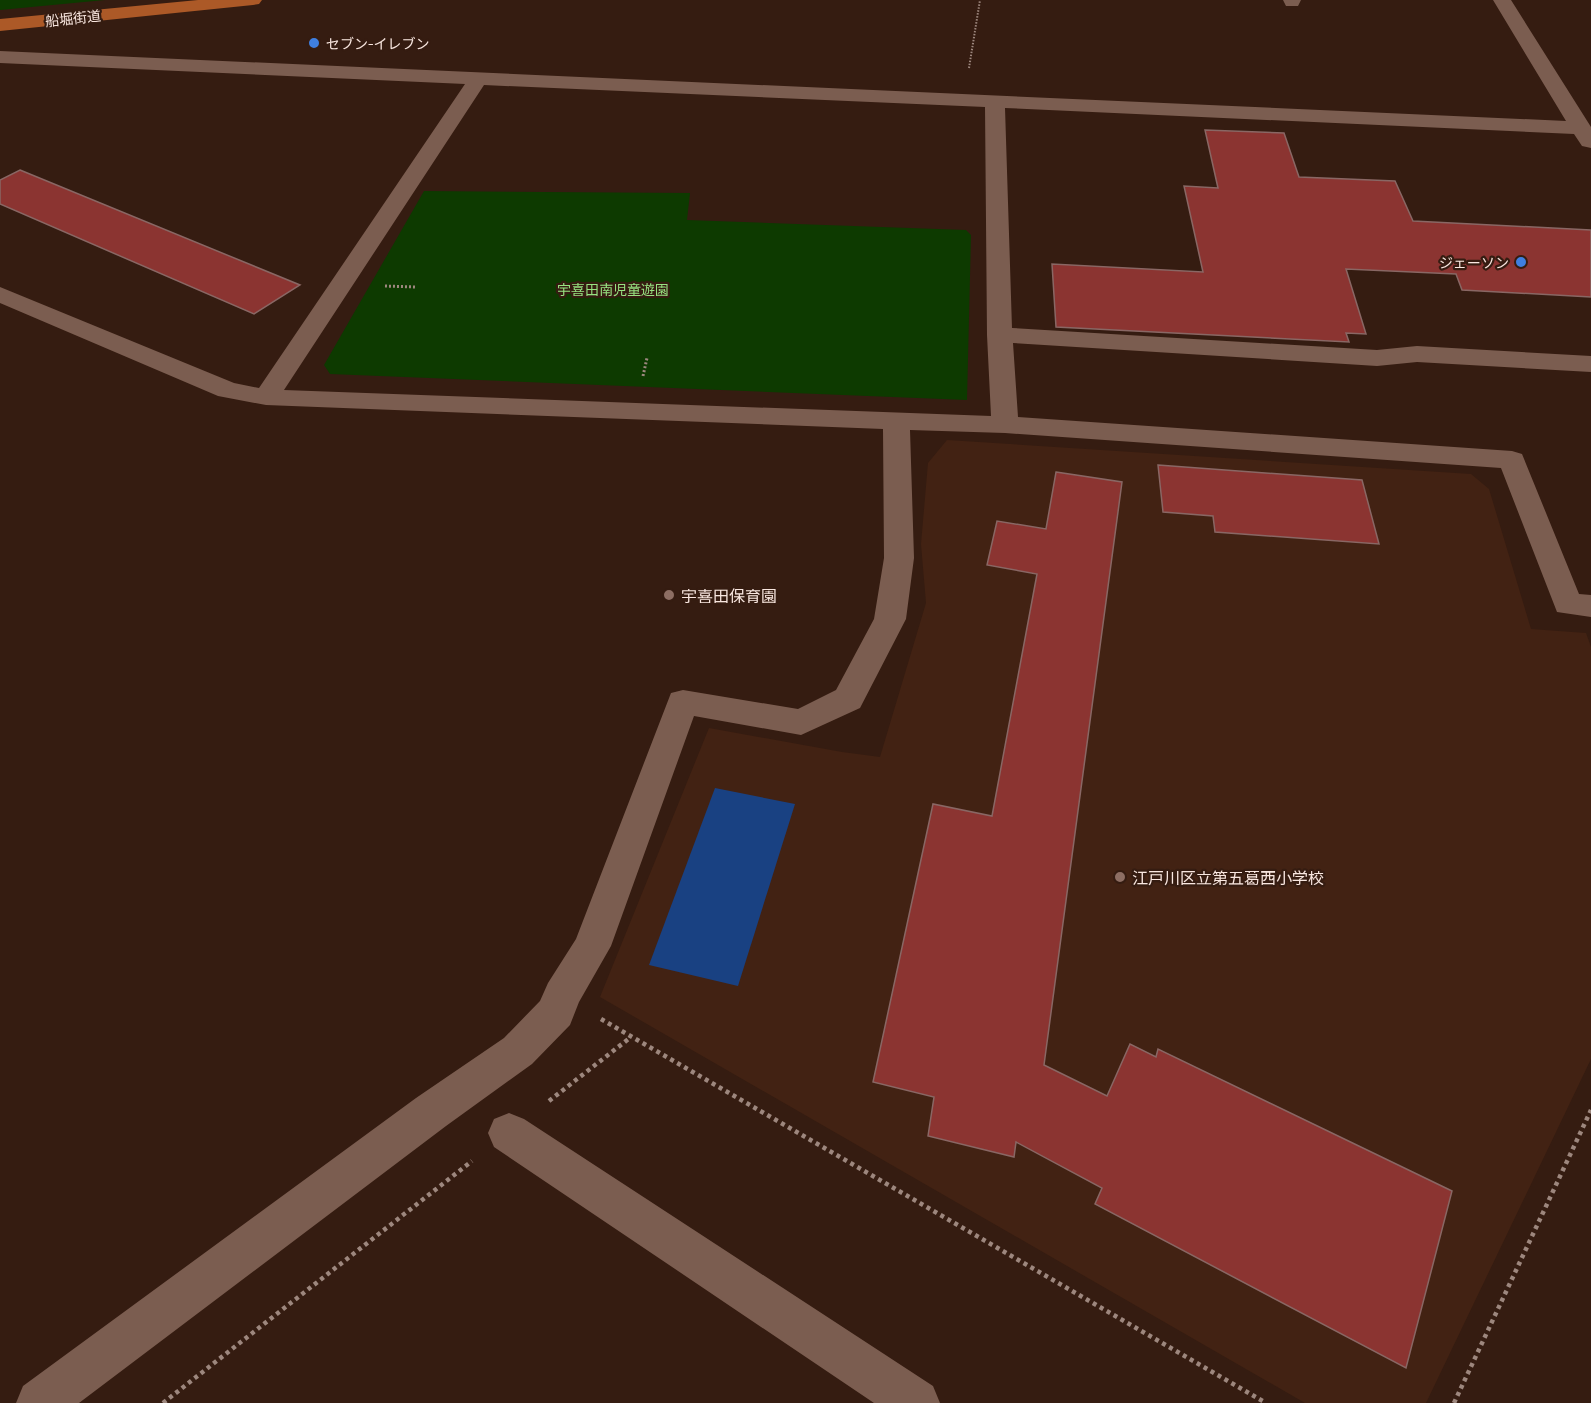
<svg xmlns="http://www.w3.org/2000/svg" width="1591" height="1403" font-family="Barlow,'Noto Sans JP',sans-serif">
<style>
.built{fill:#422213}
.green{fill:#0d3a00}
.water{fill:#194182}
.building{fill:#8b3431;stroke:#896764;stroke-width:1.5}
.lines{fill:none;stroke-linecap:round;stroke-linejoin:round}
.path-far2{stroke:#9d877e;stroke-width:2;stroke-dasharray:1.5 1.5;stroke-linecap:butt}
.path-far1{stroke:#9d877e;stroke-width:3;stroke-dasharray:2 2;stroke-linecap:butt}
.path{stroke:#9d877e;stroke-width:4.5;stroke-dasharray:4 4;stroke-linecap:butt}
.minor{fill:#7b5d50;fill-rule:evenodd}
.major{fill:#ac5927;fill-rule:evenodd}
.shop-dot{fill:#3f7fe0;stroke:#351c11;stroke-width:2}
.education-dot{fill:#8d6e63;stroke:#351c11;stroke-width:2}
.labels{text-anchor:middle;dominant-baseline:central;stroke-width:4.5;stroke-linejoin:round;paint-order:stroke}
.far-street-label{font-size:14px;fill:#f9e7e0;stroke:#351c11}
.far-poi-label{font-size:14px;fill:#f9e7e0;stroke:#351c11;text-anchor:start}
.far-park-label{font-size:14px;fill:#97e281;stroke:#351c11}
.poi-label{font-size:16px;fill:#f9e7e0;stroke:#351c11;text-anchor:start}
</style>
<rect width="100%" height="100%" fill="#351c11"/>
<path class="built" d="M947,440L1471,474L1489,489L1531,629L1586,633L1591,647V1059L1426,1403H1305L600,997L709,728L842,752L880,757L926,603L921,544L928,463Z"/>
<path class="green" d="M0,0H105L0,10Z
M424,191L690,193L687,220L966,230L971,235L967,400L330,374L324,365Z"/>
<path class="water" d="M715,788L795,804L738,986L649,965Z"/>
<path class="building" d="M1205,130L1284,133L1299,177L1395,181L1413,221L1591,230V297L1462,290L1456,274L1346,269L1366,334L1346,333L1349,342L1056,327L1052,264L1203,272L1184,186L1218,188Z
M20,170L300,285L254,314L0,204V180Z
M1158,465L1362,480L1379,544L1215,532L1213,516L1163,512Z
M1056,472L1122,482L1044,1065L1107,1096L1130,1044L1156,1057L1158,1049L1452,1191L1406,1368L1095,1204L1102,1188L1016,1142L1014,1157L928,1136L934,1097L873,1082L933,804L992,816L1037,574L987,565L997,521L1046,529Z"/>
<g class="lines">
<path class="path-far2" d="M969,68L980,0"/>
<path class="path-far1" d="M385,286L416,287
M643,376L647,358"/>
<path class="path" d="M601,1019L1266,1403
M549,1101L631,1037
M163,1403L472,1161
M1454,1403L1591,1110"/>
<path class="minor" d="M1283,0H1301L1298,6H1286Z
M1493,0H1511L1591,127V148L1582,146L1574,134L1005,108L1012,328L1377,350L1417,346L1591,356V372L1417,362L1377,366L1013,343L1018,417L1512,451L1522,454L1579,594L1591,595V617L1557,612L1501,468L1005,433L910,430L914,558L906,619L860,708L801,735L694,716L611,946L579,1002L570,1025L532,1064L446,1126L79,1403H16L23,1386L416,1098L504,1038L540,1001L548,983L576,939L671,693L683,690L798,709L836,690L874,619L884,558L883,429L266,405L218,396L0,303V287L234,383L259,388L465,84L0,63V51L1566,121ZM484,85L985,107L987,335L991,416L284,390Z
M509,1113L524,1119L933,1386L940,1403H874L494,1147L488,1133L494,1119Z"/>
<path class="major" d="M198,0H262L259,4L253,5L0,31V19Z"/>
</g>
<g class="shop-dot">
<circle cx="314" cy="43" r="6"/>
<circle cx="1521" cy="262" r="6"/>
</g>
<g class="education-dot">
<circle cx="669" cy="595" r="6"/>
<circle cx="1120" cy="877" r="6"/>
</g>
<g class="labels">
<g class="far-street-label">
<text transform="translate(73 18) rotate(-6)">船堀街道</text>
</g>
<g class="far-poi-label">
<text x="326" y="43">セブン-イレブン</text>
<text x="1509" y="262" text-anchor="end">ジェーソン</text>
</g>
<g class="far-park-label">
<text x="613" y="289">宇喜田南児童遊園</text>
</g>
<g class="poi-label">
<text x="681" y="595">宇喜田保育園</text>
<text x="1132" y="877">江戸川区立第五葛西小学校</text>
</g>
</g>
</svg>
